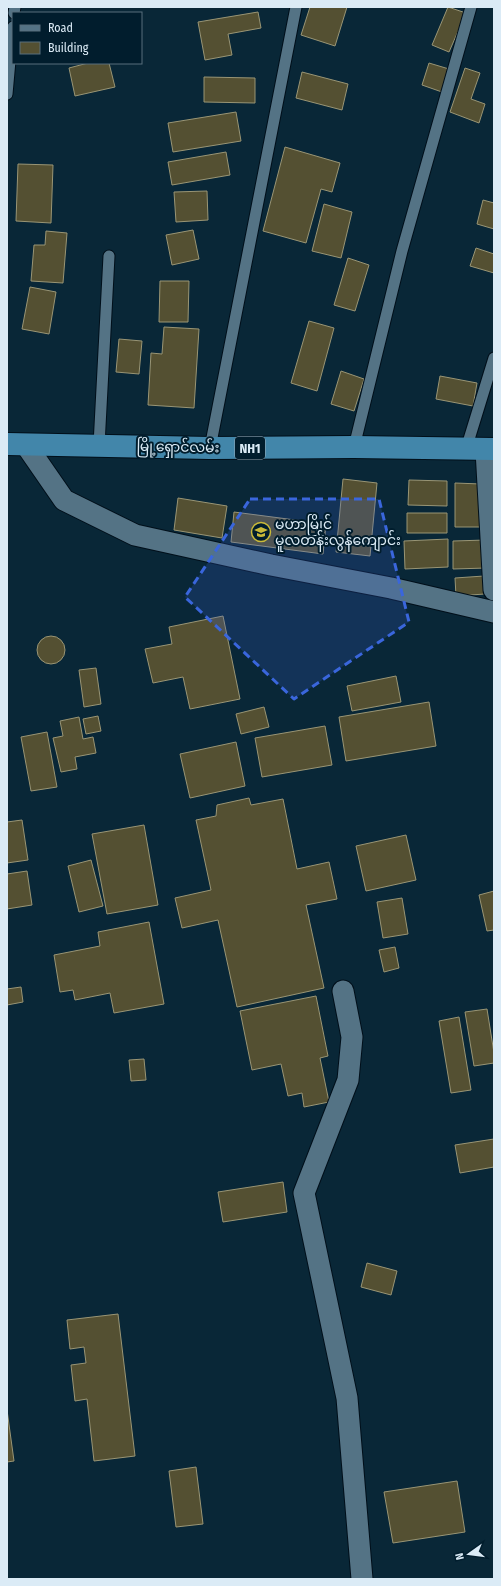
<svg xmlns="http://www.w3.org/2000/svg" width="501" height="1586" font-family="'Fira Sans Condensed','Noto Sans Myanmar',sans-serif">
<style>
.building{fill:#545032;stroke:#999575}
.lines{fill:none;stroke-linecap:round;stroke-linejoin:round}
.service-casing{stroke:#000f1a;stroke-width:13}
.minor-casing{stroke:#000f1a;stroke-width:23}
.trunk-casing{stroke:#000f1a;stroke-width:24}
.service{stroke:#547385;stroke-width:11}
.minor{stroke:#547385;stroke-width:21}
.trunk{stroke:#4286aa;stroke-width:22}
.marked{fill:#3a66dc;fill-opacity:0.2;stroke:#3a66dc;stroke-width:3;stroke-dasharray:8 5;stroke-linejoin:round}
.labels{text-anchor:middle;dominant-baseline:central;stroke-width:4;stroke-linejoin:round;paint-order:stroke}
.shield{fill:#011d2d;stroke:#9aadba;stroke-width:1}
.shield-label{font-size:13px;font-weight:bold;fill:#dbebf6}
.street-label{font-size:14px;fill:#dbebf6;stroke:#011d2d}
.poi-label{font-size:14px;fill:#dbebf6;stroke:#011d2d;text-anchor:start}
</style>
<rect width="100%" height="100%" fill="#092737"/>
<path class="building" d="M310,7H347L335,46L301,35Z
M448,7L466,13L449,52L432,45Z
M258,12L261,28L228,34L232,55L205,60L198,22Z
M88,63H109L115,87L75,96L69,68Z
M429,63L449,69L442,92L422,85Z
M465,68L480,73L471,99L485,104L479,123L450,112Z
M302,72L348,84L342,110L296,98Z
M204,77L255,78V103L204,102Z
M236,112L241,141L173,152L168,123Z
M285,147L340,163L332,192L321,189L306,243L263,231Z
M226,152L230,175L172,185L168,162Z
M18,164L53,165L51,223L16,221Z
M207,191L208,220L176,222L174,192Z
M483,200L494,203V229L477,224Z
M324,204L352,212L341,258L312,251Z
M193,230L199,259L172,265L166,235Z
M46,231L67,233L63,283L31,281L34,245H45Z
M476,248L494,254V273L470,266Z
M348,258L369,265L355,311L334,305Z
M160,281H189L188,322H159Z
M30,287L56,292L49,334L22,329Z
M309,321L334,328L317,391L291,383Z
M164,327L199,329L194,408L148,405L151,353L162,354Z
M119,339L142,341L139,374L116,372Z
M341,371L364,379L354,411L331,404Z
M440,376L477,383L473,406L436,399Z
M343,479L377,483L370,556L336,552Z
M409,480L447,481V506L408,505Z
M455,483L481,484V527H455Z
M178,498L227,506L222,538L174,530Z
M234,512L326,524L323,554L231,542Z
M407,513H447V533H407Z
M448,539V567L405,569L404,541Z
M486,540L487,568L453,569V541Z
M484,576L485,594L456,596L455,578Z
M223,616L240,699L190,709L183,677L153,683L145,649L172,644L169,627Z
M37 650a14 14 0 1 1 28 0a14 14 0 1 1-28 0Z
M96,668L101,704L84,707L79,670Z
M396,676L401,702L352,711L347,686Z
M429,702L436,746L346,761L339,717Z
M264,707L269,727L241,734L236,714Z
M98,716L101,731L86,734L83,719Z
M79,717L83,739L93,737L96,753L75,757L77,769L61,772L53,738L63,736L60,721Z
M325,726L332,765L262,777L255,738Z
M47,732L57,787L31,791L21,737Z
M236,742L245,786L190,798L180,754Z
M249,798L251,805L283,799L297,869L329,862L337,899L306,905L324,988L237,1007L218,920L182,928L175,898L211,890L196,820L216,816L217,805Z
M22,820L28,860L7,863V822Z
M144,825L158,905L107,914L92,834Z
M406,835L416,880L366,891L356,846Z
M91,860L103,906L79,912L68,866Z
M27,871L32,905L7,909V874Z
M494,891V930L487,931L479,895Z
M402,898L408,934L383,938L377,902Z
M149,922L164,1004L114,1013L110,993L75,1000L73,990L60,992L54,955L100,946L98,932Z
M395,947L399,968L384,972L379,950Z
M21,987L23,1002L7,1005V989Z
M316,996L328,1056L320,1058L329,1102L304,1107L302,1093L288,1096L281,1064L252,1070L240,1011Z
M487,1009L494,1053V1063L474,1066L465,1012Z
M459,1017L471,1090L451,1093L439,1021Z
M144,1059L146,1080L131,1081L129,1060Z
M494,1139V1167L460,1173L455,1145Z
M283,1182L287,1212L223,1222L218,1192Z
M367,1263L397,1271L391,1295L361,1287Z
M118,1314L135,1456L94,1461L87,1399L75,1401L71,1365L86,1363L84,1347L70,1349L67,1320Z
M7,1410L14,1461L7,1462Z
M196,1467L203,1524L176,1527L169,1471Z
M457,1481L465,1532L393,1543L384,1492Z"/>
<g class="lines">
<defs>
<path id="service" d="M14,13L15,7
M7,94L13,27
M99,445L109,256
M354,447L402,251L471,7
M210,448L296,7
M466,449L494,358"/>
<path id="minor" d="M26,445L64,500L135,535L271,565L391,588L494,612
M486,450L494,590
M343,991L352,1037L348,1080L304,1193L347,1398L362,1579"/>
<path id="trunk" d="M7,444L210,448L354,447L494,449"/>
</defs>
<use href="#service" class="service-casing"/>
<use href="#minor" class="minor-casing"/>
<use href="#trunk" class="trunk-casing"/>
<use href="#service" class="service"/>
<use href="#minor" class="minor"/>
<use href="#trunk" class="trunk"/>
</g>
<path class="marked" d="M250,499H379L409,622L294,699L185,597Z"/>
<defs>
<symbol id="school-ring" viewBox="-11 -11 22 22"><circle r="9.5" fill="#011d2d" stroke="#caba39" stroke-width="1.5"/><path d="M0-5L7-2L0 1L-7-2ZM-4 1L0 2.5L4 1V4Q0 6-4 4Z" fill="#caba39"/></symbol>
</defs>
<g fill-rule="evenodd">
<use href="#school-ring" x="250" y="521" width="22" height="22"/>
</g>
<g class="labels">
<rect class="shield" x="235" y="437" width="30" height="22" rx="3"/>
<g class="shield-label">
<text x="250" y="448">NH1</text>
</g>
<g class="street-label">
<text transform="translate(178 447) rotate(1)">မြို့ရှောင်လမ်း</text>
</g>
<g class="poi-label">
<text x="275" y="524">မဟာမြိုင်<tspan x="275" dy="16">မူလတန်းလွန်ကျောင်း</tspan></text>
</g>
</g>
<rect width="501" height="1586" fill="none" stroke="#dbebf6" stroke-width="16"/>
<rect x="12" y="12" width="130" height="52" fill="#011d2d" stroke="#586f7d"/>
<rect x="20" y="25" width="20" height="6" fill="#547385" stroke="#586f7d"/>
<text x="48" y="32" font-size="12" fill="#dbebf6">Road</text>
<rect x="20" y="42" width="20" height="12" fill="#545032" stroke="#586f7d"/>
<text x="48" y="52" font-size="12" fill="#dbebf6">Building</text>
<g transform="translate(469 1554) rotate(256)" stroke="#011d2d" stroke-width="3" paint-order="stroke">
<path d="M0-3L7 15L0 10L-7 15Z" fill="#dbebf6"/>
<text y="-6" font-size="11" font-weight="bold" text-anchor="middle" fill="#dbebf6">N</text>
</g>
</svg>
